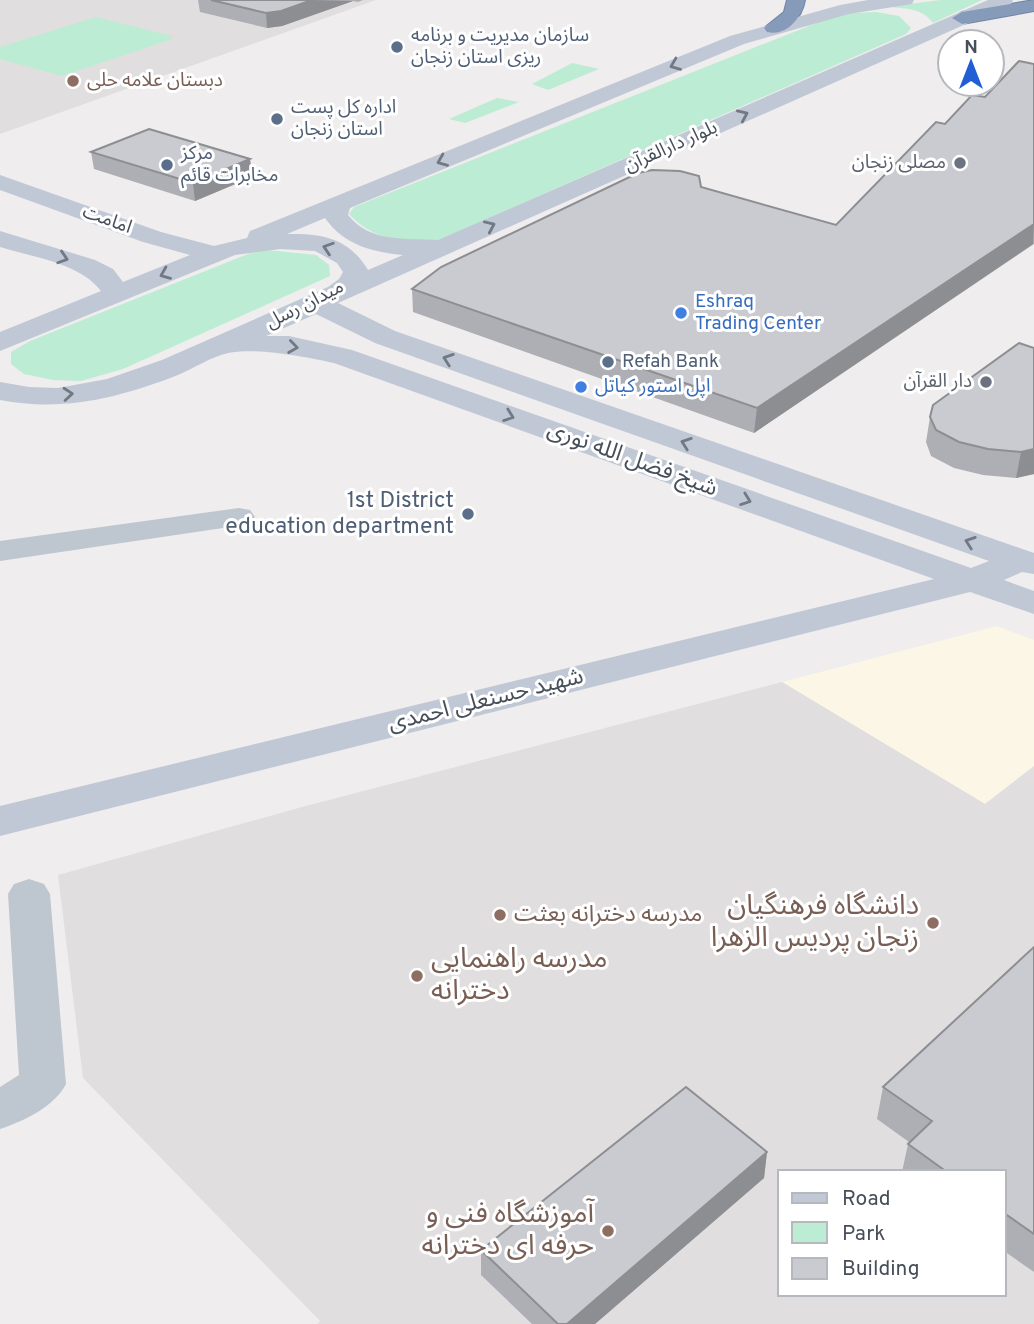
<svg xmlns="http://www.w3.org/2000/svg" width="1034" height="1324" font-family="Overpass,'Noto Sans Arabic',sans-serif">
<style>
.commercial{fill:#fbf6e6}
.education{fill:#e0dede;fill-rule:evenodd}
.green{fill:#bcecd3}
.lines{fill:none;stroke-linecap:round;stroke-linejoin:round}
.highway-casing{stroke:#7285a6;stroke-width:2}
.street{fill:#bec6cf;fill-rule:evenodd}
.secondary{fill:#c0c8d5;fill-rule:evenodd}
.highway{fill:#869aba;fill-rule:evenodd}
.wall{fill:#aeafb4}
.shaded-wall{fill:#8d8e92}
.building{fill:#cacbd1;stroke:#8d8e92;stroke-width:2}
.oneway{stroke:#717984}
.service-dot{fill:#5c6f8a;stroke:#fff;stroke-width:2.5}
.education-dot{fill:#8d6e63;stroke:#fff;stroke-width:2.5}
.worship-dot{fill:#6b7280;stroke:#fff;stroke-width:2.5}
.shop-dot{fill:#3f7fe0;stroke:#fff;stroke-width:2.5}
.labels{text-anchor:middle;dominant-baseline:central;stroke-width:6;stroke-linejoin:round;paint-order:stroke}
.far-service-label{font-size:19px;fill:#4e5e75;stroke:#fff;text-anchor:start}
.far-education-label{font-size:19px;fill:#785e54;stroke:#fff;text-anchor:start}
.far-street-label{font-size:19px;fill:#464e59;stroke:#fff}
.far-worship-label{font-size:19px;fill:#5b616d;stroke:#fff;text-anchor:end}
.far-shop-label{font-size:19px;fill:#366cbe;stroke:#fff;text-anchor:start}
.street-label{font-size:23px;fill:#464e59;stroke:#fff}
.service-label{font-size:23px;fill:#4e5e75;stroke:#fff;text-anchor:end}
.education-label{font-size:23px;fill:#785e54;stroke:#fff;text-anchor:start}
.near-education-label{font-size:28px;fill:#785e54;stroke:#fff;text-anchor:end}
</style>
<rect width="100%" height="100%" fill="#efeded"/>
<path class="commercial" d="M997,626L1034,640V766L985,804L782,682Z"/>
<path class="education" d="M0,0H376L0,134Z
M782,682L985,804L1034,766V1324H317L320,1321L83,1078L58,875L302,807ZM780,1172H1004V1294H780Z"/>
<path class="green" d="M940,0H982L933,23C923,8 903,8 887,7Z
M876,12L899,16L911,28L906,34L434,242C401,242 373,240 349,214L354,207L829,18L852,13Z
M96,17L172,36V39L62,76L0,59V47Z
M572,63L599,69L548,90L532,84Z
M497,98L519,102L465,123L449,119Z
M267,250L316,255L329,265L330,276L123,369L81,381L53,380L24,374L11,364V352L30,341L248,254Z"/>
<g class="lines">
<defs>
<path id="highway" d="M787,0H805C802,17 787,37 767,32L764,28L784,12Z
M1034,0V11L962,24L952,18L962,12Z"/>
</defs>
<use href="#highway" class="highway-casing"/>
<path class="street" d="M239,508L250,510L255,517L250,524L0,561V541Z
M29,879L44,884L50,894L66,1084C54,1107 24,1121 0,1129V1087L19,1075L8,894L14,884Z"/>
<path class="secondary" d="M868,0H914L912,4L849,14L744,44L350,208L348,215C370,243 406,238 438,240L988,0H1013L1011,4L338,303L395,331L1034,553V574L1022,572L1004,580L1034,591V614L970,592L0,836V806L934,579L334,363C307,357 255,347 228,353C211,357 194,368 178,375C119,398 63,412 0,400V382L29,387L58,388L107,379L162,360L328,287L339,279L343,272L337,263L315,251L280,249L235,255L0,351V332L101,291C80,263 32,257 0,247V231L95,260L113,269L123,282L190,255L143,242L0,190V175L161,232L214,246L247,238L250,231L730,36L840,5ZM325,218C344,245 372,252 403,255L368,270C349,238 322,233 287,234ZM316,314L375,343L989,561L971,568L352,350L289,336H266Z"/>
<use href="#highway" class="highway"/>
</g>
<path class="wall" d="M198,0H363L358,2L353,1L282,26L267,28L200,12Z
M1034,64V244L754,433L413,312L412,289L701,187L836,225L945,124Z
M91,152L250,159L252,177L195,201L94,169Z
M1019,343L1034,474L1016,478L983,475L954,468L931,456L926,442L930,417Z
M1034,947V1272L1004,1251V1172H902L908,1144L909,1142L877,1119L883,1087Z
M767,1152L764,1178L595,1324H532L481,1275V1250Z"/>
<path class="shaded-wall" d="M312,0L353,1L282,26L267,28L266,13Z
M250,159L252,177L195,201L193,183Z
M1034,224L1033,244L754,433L757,408Z
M1034,449V474L1016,478L1021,452Z
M767,1152L764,1178L595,1324H567Z"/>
<path class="building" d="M211,0H312L281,11L266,13Z
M1019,61L1034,64V224L757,408L412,289L441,267L638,173L652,170L680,171L699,176L701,187L836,225L936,122L945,124L972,95L985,97Z
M149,129L250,159L193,183L91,152Z
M1019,343L1034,348V449L1021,452L988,449L959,442L936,430L930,417L933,405Z
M1034,947V1234L1004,1213V1172H947L908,1144L932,1121L883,1087Z
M686,1087L767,1152L567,1324H558L481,1250Z"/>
<defs><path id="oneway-chevron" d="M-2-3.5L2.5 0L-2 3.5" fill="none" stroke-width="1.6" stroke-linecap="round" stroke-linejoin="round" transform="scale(1.75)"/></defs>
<g class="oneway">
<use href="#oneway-chevron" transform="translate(675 65) rotate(158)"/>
<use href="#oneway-chevron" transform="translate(743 115) rotate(-24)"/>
<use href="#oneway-chevron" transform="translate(442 161) rotate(158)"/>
<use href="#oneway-chevron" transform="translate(490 226) rotate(-24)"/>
<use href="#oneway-chevron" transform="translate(328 248) rotate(-162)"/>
<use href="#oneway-chevron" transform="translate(63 258) rotate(18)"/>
<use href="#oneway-chevron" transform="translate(165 274) rotate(158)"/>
<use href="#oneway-chevron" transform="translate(293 347) rotate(8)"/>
<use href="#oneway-chevron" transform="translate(448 359) rotate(-161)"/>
<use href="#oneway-chevron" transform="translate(68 394) rotate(-5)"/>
<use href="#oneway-chevron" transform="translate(509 416) rotate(20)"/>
<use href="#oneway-chevron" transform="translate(686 443) rotate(-161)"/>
<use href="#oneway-chevron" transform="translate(746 500) rotate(20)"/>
<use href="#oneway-chevron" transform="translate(970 542) rotate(-161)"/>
</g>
<g class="service-dot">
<circle cx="397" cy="47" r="7"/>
<circle cx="277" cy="119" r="7"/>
<circle cx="167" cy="165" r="7"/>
<circle cx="608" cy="362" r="7"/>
<circle cx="468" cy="514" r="7"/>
</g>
<g class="education-dot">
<circle cx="73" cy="81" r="7"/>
<circle cx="500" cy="915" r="7"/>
<circle cx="933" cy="923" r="7"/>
<circle cx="417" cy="976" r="7"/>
<circle cx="608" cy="1231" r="7"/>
</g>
<g class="worship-dot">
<circle cx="960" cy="163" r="7"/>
<circle cx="986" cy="382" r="7"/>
</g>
<g class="shop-dot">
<circle cx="681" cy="313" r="7"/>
<circle cx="581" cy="387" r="7"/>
</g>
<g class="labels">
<g class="far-service-label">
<text x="411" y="36">سازمان مدیریت و برنامه<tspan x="411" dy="22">ریزی استان زنجان</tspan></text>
<text x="291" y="108">اداره کل پست<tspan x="291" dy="22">استان زنجان</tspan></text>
<text x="181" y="154">مرکز<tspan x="181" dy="22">مخابرات قائم</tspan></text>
<text x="622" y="362">Refah Bank</text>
</g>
<g class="far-education-label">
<text x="87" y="81">دبستان علامه حلی</text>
</g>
<g class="far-street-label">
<text transform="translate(671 147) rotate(-24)">بلوار دارالقرآن</text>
<text transform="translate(107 220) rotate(20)">امامت</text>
<text transform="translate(305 305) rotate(-27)">میدان رسل</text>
</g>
<g class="far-worship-label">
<text x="946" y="163">مصلی زنجان</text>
<text x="972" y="382">دار القرآن</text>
</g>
<g class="far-shop-label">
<text x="695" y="302">Eshraq<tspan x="695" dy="22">Trading Center</tspan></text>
<text x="595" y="387">اپل استور کیاتل</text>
</g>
<g class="street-label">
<text transform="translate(632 460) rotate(20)">شیخ فضل الله نوری</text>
<text transform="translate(486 701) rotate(-14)">شهید حسنعلی احمدی</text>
</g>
<g class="service-label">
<text x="454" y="501">1st District<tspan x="454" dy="26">education department</tspan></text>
</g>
<g class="education-label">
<text x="514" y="915">مدرسه دخترانه بعثت</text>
</g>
<g class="near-education-label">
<text x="919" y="907">دانشگاه فرهنگیان<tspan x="919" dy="32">زنجان پردیس الزهرا</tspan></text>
<text x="431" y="960" text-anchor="start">مدرسه راهنمایی<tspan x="431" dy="32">دخترانه</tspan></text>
<text x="594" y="1215">آموزشگاه فنی و<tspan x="594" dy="32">حرفه ای دخترانه</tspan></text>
</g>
</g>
<rect x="778" y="1170" width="228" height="126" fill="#ffffff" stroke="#b5b8bd" stroke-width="2"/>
<rect x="792" y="1193" width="35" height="10" fill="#c0c8d5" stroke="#b5b8bd" stroke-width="2"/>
<text x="842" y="1205" font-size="21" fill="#464e59">Road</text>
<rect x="792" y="1222" width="35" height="21" fill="#bcecd3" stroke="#b5b8bd" stroke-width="2"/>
<text x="842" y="1240" font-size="21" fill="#464e59">Park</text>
<rect x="792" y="1258" width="35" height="21" fill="#cacbd1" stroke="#b5b8bd" stroke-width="2"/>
<text x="842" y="1275" font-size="21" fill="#464e59">Building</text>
<g transform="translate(971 63)"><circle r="33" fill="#ffffff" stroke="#b5b8bd" stroke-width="2"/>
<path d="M0-5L12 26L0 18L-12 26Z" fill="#215ed6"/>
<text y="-10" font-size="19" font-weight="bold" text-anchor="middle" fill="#464e59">N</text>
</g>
</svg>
